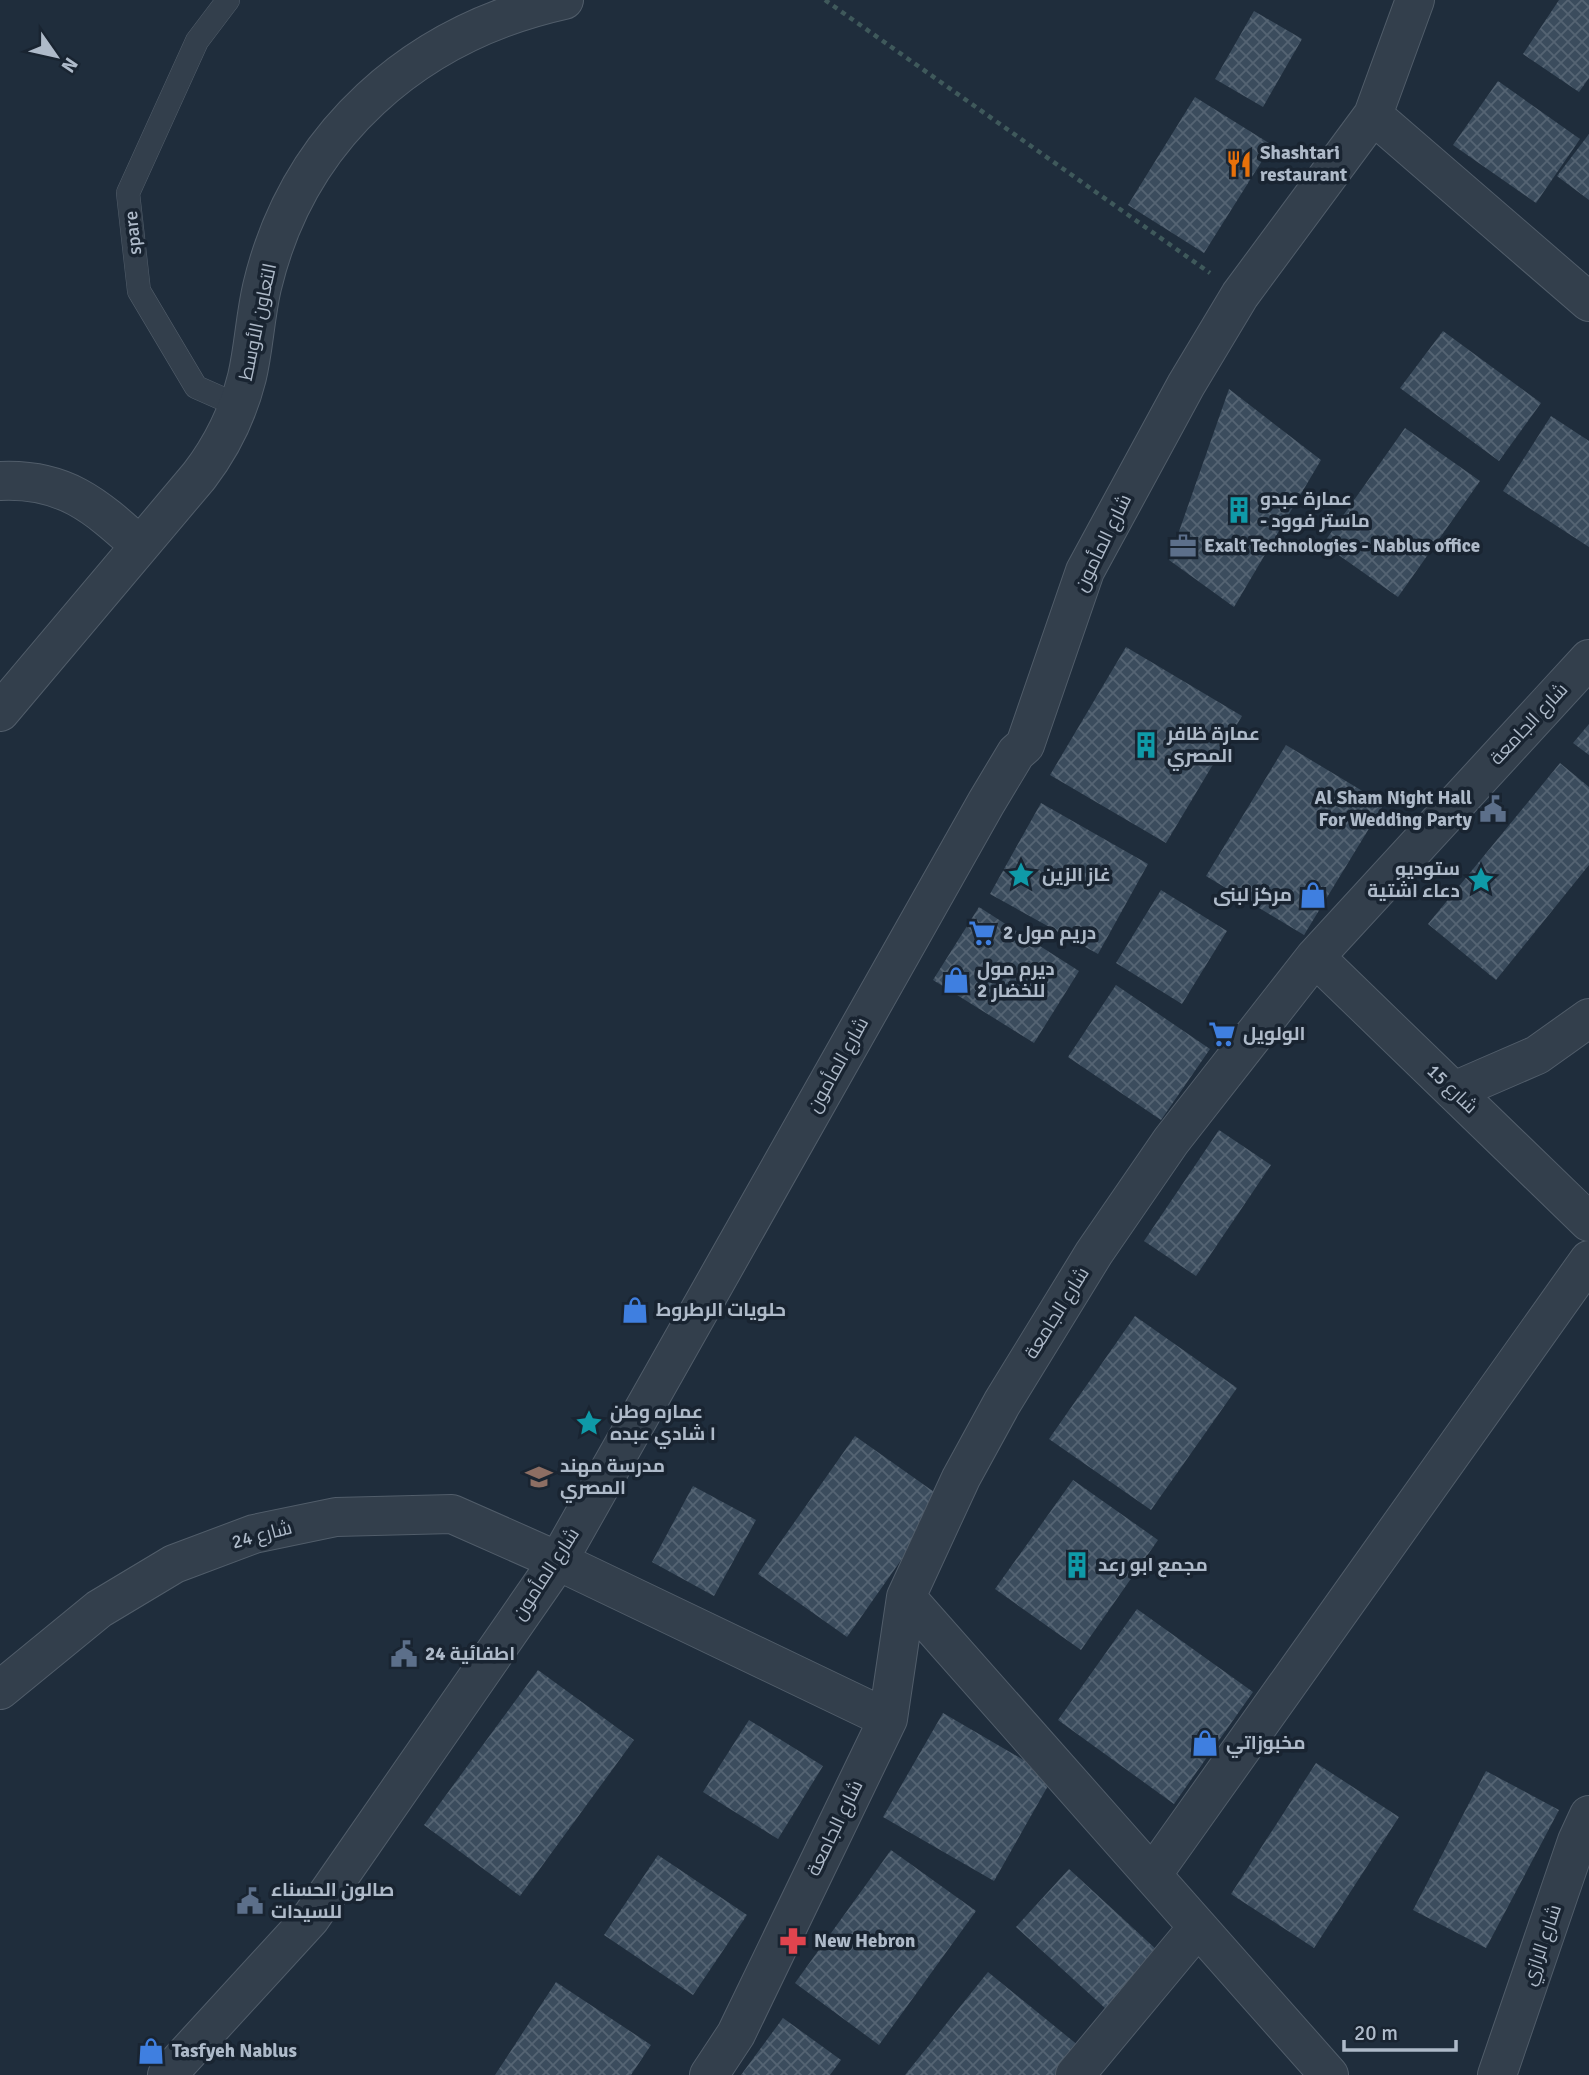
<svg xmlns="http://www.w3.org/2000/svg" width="1589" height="2075" font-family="Signika,Cairo,sans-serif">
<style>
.building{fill:url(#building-cross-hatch)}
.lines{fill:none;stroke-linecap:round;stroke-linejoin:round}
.lane-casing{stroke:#515d6a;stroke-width:24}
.street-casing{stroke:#515d6a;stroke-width:40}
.path{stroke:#3f595b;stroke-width:4.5;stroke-dasharray:5 5;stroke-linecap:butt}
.lane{stroke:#333f4c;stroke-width:23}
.street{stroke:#333f4c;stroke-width:38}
.labels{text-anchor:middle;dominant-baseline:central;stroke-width:7;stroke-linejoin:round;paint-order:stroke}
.poi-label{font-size:19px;font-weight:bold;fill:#aebac9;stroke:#192431;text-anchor:start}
.street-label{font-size:19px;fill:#aebac9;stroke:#192431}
</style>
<defs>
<pattern id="building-cross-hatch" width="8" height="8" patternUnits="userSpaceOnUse" patternTransform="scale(1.75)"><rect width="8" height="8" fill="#3b4c5d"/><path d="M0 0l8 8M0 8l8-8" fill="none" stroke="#556473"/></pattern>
</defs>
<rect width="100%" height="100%" fill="#1f2d3c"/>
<path class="building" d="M1559,0H1589V78L1579,92L1523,54Z
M1254,11L1302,39L1263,107L1215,79Z
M1498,81L1580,139L1536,203L1453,145Z
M1195,97L1272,145L1204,253L1128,205Z
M1589,134V200L1557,176Z
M1443,331L1541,403L1499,461L1400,388Z
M1229,389L1321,460L1234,607L1169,560Z
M1551,416L1589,441V547L1503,491Z
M1405,428L1480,481L1398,597L1323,544Z
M1126,647L1242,716L1166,843L1050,775Z
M1589,724V755L1573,743Z
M1286,745L1384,804L1304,935L1206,876Z
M1560,763L1589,787V865L1496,980L1428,924Z
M1041,803L1148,864L1098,954L990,894Z
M1161,890L1227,931L1182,1004L1116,963Z
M979,907L1079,971L1034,1043L933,980Z
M1116,985L1210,1049L1161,1120L1068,1057Z
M1219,1130L1271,1165L1196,1276L1144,1241Z
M1135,1316L1237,1388L1151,1510L1049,1439Z
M855,1436L944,1499L847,1637L758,1574Z
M1073,1480L1158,1540L1081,1650L995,1589Z
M693,1486L756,1520L714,1596L652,1562Z
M1137,1609L1253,1692L1174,1804L1058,1720Z
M538,1670L634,1740L520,1896L424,1825Z
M943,1713L1053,1777L994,1881L883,1817Z
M749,1720L823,1766L778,1839L703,1792Z
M1316,1763L1399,1817L1314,1948L1231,1894Z
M1486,1771L1559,1810L1486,1948L1413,1910Z
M891,1850L976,1911L879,2045L795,1983Z
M658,1855L747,1915L693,1995L604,1935Z
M1069,1869L1158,1951L1106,2009L1016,1927Z
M988,1972L1079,2046L1055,2075H905Z
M556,1982L651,2045L631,2075H495Z
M783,2018L841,2060L830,2075H741Z"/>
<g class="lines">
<defs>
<path id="lane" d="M228,0L197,41L128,193L139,291L196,387L239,406"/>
<path id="street" d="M1373,115L1589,302
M0,481C64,478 95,505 140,546
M0,712L199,476C222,446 238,413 247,377C254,347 255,317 262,287C298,135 415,33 564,0
M1315,957L1589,1222
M1454,1091L1537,1055L1589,1018
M906,1597L1329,2075
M0,1690L99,1609L174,1564L254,1534L336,1517L452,1514L558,1561L888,1719
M1152,1875L1589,1260
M167,2075L310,1919L558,1561L986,803L1016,753L1025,745L1085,571L1186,385L1240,295L1373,115L1415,0
M709,2075L736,2034L888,1719L906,1597L961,1478L1002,1403L1094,1253L1171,1141L1315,957L1589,659
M1075,2075L1198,1927
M1497,2075L1577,1841L1589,1815"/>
</defs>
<use href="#lane" class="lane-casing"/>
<use href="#street" class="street-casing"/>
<path class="path" d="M825,0L1210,273"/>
<use href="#lane" class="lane"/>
<use href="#street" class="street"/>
</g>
<defs>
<symbol id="restaurant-bare" viewBox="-9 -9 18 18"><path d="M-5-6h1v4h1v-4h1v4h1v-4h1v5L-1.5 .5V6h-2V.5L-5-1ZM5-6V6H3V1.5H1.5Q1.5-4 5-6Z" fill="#e8710a" stroke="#192431" stroke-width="2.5" paint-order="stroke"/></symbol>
<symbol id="building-bare" viewBox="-9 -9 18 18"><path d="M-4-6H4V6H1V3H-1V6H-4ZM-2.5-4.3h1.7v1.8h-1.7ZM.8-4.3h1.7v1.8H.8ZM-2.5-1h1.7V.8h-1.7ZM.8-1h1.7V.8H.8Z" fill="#0f9aa8" stroke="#192431" stroke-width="2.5" paint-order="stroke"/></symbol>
<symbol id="office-bare" viewBox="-9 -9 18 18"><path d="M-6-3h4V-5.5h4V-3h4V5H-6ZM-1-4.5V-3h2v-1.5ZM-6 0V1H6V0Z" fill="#5c6f8a" stroke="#192431" stroke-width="2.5" paint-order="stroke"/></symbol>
<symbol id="civic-bare" viewBox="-9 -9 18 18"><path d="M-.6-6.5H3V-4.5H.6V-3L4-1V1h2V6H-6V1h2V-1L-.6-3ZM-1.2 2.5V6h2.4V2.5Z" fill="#5c6f8a" stroke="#192431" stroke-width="2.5" paint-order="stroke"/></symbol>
<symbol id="sight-bare" viewBox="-9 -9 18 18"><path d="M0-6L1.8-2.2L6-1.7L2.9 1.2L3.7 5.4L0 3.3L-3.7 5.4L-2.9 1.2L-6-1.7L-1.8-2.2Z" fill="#0f9aa8" stroke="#192431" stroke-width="2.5" paint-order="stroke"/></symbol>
<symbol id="shop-bare" viewBox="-9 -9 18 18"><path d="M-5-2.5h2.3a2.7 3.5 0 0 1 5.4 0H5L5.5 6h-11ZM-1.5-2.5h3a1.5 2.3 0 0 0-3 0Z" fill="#3f7fe0" stroke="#192431" stroke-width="2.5" paint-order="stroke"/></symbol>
<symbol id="supermarket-bare" viewBox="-9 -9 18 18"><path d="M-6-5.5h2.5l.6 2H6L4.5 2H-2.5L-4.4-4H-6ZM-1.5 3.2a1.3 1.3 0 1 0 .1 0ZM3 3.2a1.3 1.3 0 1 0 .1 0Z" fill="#3f7fe0" stroke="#192431" stroke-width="2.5" paint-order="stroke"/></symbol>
<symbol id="school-bare" viewBox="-9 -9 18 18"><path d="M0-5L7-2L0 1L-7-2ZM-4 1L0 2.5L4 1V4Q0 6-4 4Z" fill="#8d6e63" stroke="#192431" stroke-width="2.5" paint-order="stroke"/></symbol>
<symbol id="pharmacy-bare" viewBox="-9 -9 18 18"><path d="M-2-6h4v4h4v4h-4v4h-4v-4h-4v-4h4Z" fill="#e0444e" stroke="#192431" stroke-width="2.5" paint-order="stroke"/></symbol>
</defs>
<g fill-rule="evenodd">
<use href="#restaurant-bare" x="1220" y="145" width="38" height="38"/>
<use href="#building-bare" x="1220" y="491" width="38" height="38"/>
<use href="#office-bare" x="1164" y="527" width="38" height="38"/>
<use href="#building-bare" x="1127" y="726" width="38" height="38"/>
<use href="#civic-bare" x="1474" y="790" width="38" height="38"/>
<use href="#sight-bare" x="1002" y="856" width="38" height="38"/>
<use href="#sight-bare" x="1462" y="861" width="38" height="38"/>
<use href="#shop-bare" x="1294" y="876" width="38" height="38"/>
<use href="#supermarket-bare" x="963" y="914" width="38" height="38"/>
<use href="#shop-bare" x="937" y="961" width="38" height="38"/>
<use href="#supermarket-bare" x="1203" y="1015" width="38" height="38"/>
<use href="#shop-bare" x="616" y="1291" width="38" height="38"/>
<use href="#sight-bare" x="570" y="1404" width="38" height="38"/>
<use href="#school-bare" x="520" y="1458" width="38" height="38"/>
<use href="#building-bare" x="1058" y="1546" width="38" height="38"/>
<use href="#civic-bare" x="385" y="1635" width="38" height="38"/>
<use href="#shop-bare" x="1186" y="1724" width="38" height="38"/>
<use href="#civic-bare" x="231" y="1882" width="38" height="38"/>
<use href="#pharmacy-bare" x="774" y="1922" width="38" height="38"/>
<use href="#shop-bare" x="132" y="2032" width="38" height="38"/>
</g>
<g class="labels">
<g class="poi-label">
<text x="1260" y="153">Shashtari<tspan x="1260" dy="22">restaurant</tspan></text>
<text x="1260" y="499">عمارة عبدو<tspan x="1260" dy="22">- ماستر فوود</tspan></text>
<text x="1204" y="546">Exalt Technologies - Nablus office</text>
<text x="1167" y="734">عمارة ظافر<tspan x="1167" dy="22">المصري</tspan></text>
<text x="1472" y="798" text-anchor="end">Al Sham Night Hall<tspan x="1472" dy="22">For Wedding Party</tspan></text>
<text x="1460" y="869" text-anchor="end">ستوديو<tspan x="1460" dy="22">دعاء اشتية</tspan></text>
<text x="1042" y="875">غاز الزين</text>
<text x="1292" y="895" text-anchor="end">مركز لبنى</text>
<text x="1003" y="933">دريم مول 2</text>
<text x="977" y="969">ديرم مول<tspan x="977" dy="22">2 للخضار</tspan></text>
<text x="1243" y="1034">الولويل</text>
<text x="656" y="1310">حلويات الرطروط</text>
<text x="610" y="1412">عماره وطن<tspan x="610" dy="22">١ شادي عبده</tspan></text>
<text x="560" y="1466">مدرسة مهند<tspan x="560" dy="22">المصري</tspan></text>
<text x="1098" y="1565">مجمع ابو رعد</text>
<text x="425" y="1654">اطفائية 24</text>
<text x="1226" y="1743">مخبوزاتي</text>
<text x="271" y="1890">صالون الحسناء<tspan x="271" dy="22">للسيدات</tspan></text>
<text x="814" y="1941">New Hebron</text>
<text x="172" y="2051">Tasfyeh Nablus</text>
</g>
<g class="street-label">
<text transform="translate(133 233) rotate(-96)">spare</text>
<text transform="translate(258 322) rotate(-78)">التعاون الأوسط</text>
<text transform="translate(1103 543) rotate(-64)">شارع المأمون</text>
<text transform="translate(1529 724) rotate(-47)">شارع الجامعة</text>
<text transform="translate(838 1065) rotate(-61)">شارع المأمون</text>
<text transform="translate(1452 1089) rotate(44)">شارع 15</text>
<text transform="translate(1057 1313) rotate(-58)">شارع الجامعة</text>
<text transform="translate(262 1535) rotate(-15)">شارع 24</text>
<text transform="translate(546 1574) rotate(-57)">شارع المأمون</text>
<text transform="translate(835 1828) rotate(-64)">شارع الجامعة</text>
<text transform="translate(1542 1945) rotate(-71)">شارع الرازي</text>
</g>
</g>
<g transform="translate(56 56) rotate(124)" stroke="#192431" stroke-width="5" paint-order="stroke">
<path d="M0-5L12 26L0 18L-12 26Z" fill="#aebac9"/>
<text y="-10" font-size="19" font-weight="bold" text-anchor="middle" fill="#aebac9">N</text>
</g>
<path d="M1344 2040v10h112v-10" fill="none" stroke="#aebac9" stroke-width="3.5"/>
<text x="1354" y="2040" font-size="21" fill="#aebac9" stroke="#192431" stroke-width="5" paint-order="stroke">20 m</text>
</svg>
